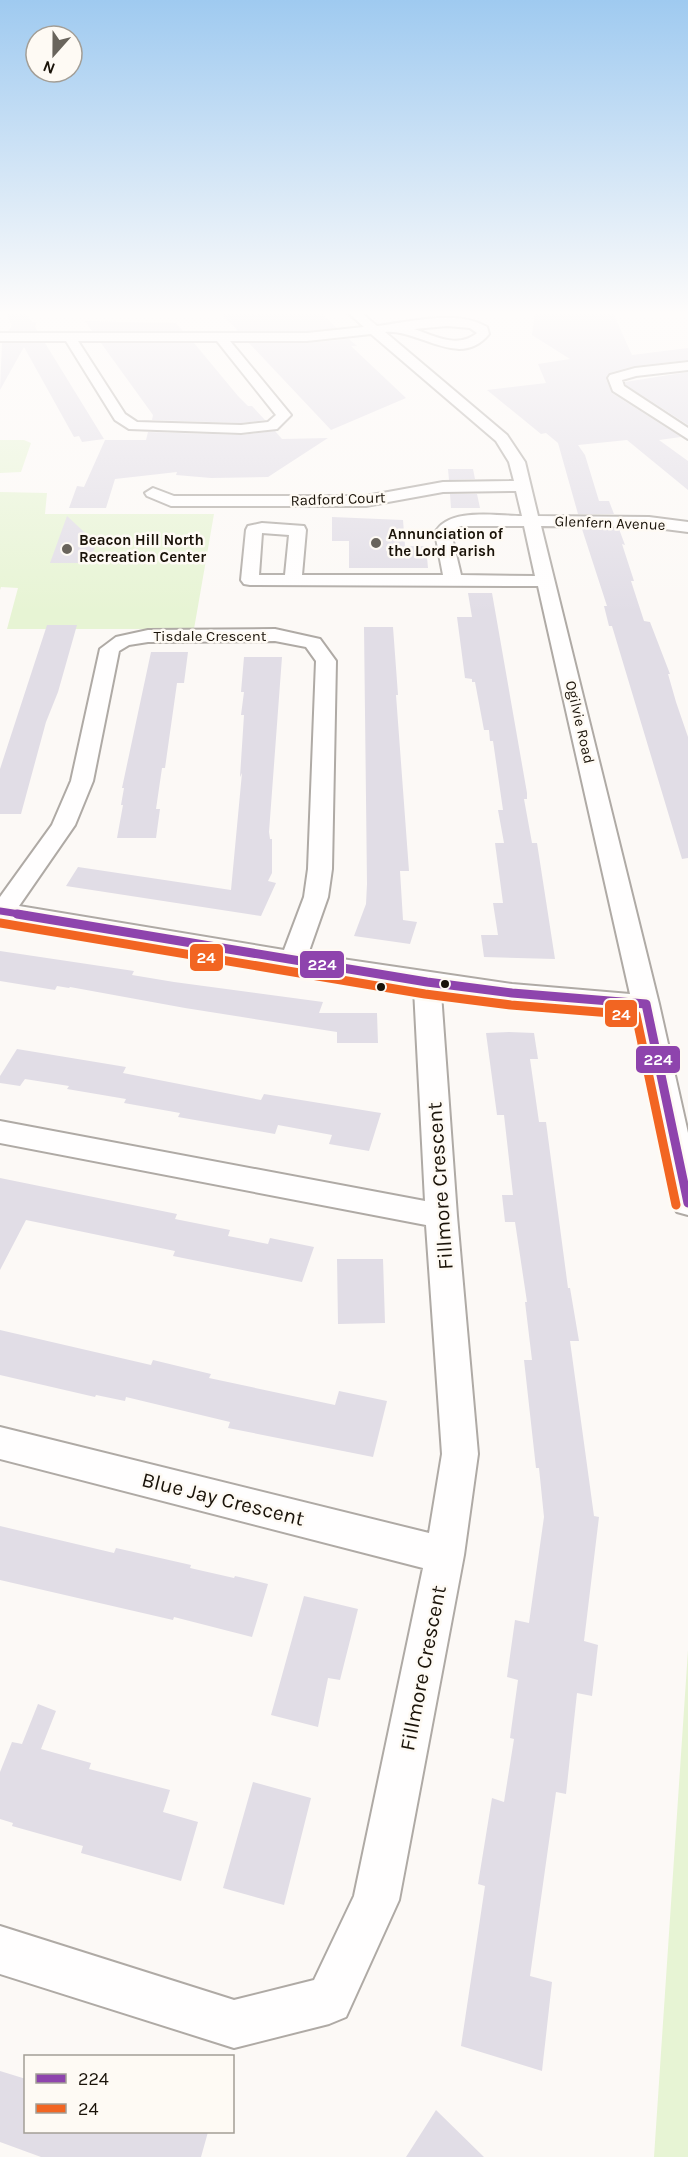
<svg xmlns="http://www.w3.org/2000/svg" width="688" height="2157" font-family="Karla,sans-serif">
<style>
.green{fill:#e7f4d4}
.building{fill:#e1dde6}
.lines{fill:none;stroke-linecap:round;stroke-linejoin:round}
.minor-casing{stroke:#afaaa5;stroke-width:4}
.minor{fill:#fffefe;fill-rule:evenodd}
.bus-1-far1-casing{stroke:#fefaf4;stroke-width:10}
.bus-1-casing{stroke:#fefaf4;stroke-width:14}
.bus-2-casing{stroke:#fefaf4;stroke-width:14}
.bus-1-far1{stroke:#8e44ad;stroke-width:7}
.bus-1{stroke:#8e44ad;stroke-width:9}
.bus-2{stroke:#f26522;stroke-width:9}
.poi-dot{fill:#69645c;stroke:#fefaf4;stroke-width:2}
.bus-dot{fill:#1a1309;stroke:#fefaf4;stroke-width:2}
.labels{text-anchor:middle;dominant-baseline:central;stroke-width:5;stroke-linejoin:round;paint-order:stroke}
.far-street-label{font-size:15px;fill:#1a1309;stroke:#fefaf4}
.far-poi-label{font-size:15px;font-weight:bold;fill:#1a1309;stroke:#fefaf4;text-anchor:start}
.near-street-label{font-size:21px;fill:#1a1309;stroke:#fefaf4}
.line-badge{stroke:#fefaf4;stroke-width:2}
.badge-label{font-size:16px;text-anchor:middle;font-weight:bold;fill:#fff}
</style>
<rect width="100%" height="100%" fill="#fcf9f6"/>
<path class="green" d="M0,440H24L31,443L21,472L0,473Z
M0,492L47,493L45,514H214L194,629H7L18,588L1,587L0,590Z
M688,1650V2157H654Z"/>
<path class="building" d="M4,311H25L32,322H37L35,326L37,331H9L12,325Z
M219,311H318L337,328L307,331H238Z
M535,311H612L632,355L688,348V360L634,366L609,373L606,379L612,393L681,437L659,440L688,461V490L627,440L578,445L585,455L599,501H609L614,514H578L558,443L546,433L541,434L487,390L546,383L538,364L570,359L532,335Z
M85,321L176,323L183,331H92Z
M349,339L357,346H351L406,398L331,430L249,343H307Z
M2,343H45L104,439L82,442L79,436L74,437L24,347L0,390Z
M101,343H194L238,396L248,406H252L265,420L241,423L152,420L153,415Z
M688,372V425L626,385L625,382Z
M275,431L282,439L328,438L268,477L211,478L176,475L177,472L115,479L106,508H69L77,486L84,487L105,440H146L148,432L241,435Z
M448,469H473L475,479L449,480Z
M450,494H477L480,508H451Z
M67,516L96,543L90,563H50Z
M332,517L403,520L405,546H426L428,568H349V541H332Z
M582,529H619L625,545L622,544L634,581H631L644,621L650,622L670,674H668L676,702L688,737V858L682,859L612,626H609L604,606H607Z
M468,593H492L527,793V799H524L532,843H537L555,959L484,957L481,935H498L493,903H503L495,843H504L498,810H503L493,741H490L489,730H484L475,682H472V679L465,678L457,617H472Z
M47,625H77L58,692L46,722L21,814H0V769Z
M364,627H393L398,695H396L409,871H400L403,920L417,922L410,944L354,936L366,904L367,884Z
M151,652H188L184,683H177L165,768H162L156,809H160L156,838H117L123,805H121L124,788H122Z
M244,657H282L269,832L270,839H272V873L268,881L276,883L261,916L66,886L78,867L231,890L242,773L240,777L244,715H241L244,692H241Z
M0,951L134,971L132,975L174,982L323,1002L319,1013H377L378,1043H337V1032L185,1008L70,987L69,988L57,986L55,990L0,981Z
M509,1032L534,1033L538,1059H530L539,1122H546L568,1288H570L579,1341H570L594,1516L599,1517L584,1641L598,1645L592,1696L577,1693L566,1794L556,1792L530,1976L552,1982L542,2071L461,2046L485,1886L478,1884L492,1798L504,1802L514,1739L510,1738L518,1680L507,1677L515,1620L529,1623L544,1517L539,1468H536L524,1360H532L525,1302H527L515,1222H505L502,1195H513L504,1115H497L486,1033Z
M17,1049L126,1067L123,1073L261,1100L264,1094L381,1113L369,1151L329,1144L332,1135L278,1125L275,1134L178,1117L180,1113L124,1103L126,1099L67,1089L69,1086L25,1079L20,1086L0,1083V1076Z
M0,1178L177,1214L175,1219L230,1230L228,1236L268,1244L270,1238L314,1247L302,1282L173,1256L175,1251L26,1220L0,1270Z
M337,1259H383L385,1323L338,1324Z
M0,1330L151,1365L153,1360L211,1374L209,1378L335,1405L339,1391L387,1401L373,1457L228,1428L230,1422L126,1397L125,1401L96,1395L95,1397L0,1375Z
M0,1526L114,1553L116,1548L191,1565L190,1568L234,1578L235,1576L268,1584L252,1637L174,1617L173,1620L0,1580Z
M304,1596L358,1609L340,1680L328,1678L318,1727L271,1715Z
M38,1704L56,1711L41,1749L91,1763L89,1769L170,1790L163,1812L198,1822L181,1881L81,1853L83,1846L12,1826L13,1823L0,1819V1772L12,1742L22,1744Z
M253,1782L311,1798L284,1905L223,1888Z
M0,2071L26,2079V2132H208L201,2157H41L0,2142Z
M436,2110L484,2157H406Z"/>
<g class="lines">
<defs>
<path id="minor" d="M346,311H359L377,326C411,322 457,309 487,327L489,334C460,370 420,329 385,332L507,435L525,462L538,516L649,517L688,522V532L649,527L541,526L659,1004L688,1133V1215L677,1212L672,1203L634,1012L512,1002L441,993L457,1216L478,1454L464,1555L399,1900L346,2017L329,2024L234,2048L0,1974V1926L234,2000L314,1980L354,1896L423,1568L0,1459V1427L429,1533L442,1454L426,1225L0,1143V1121L425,1201L414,989L0,919V897L52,825L71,781L100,649L116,637L148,630L275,629L320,639L336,661L332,869L328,897L308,954L512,984L630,994L538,586L250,585L244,584L241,580L246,530L248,526L262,523L304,526L306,530L302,575H443L435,533C448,507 496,516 522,516L516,491L443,492L366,506H171L147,496L145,493L153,488L174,496H366L443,482L514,481L509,462L496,441L371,334L307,341H230L291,415L277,429L241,433L129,429L115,420L66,341H0V333H307L364,327ZM447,326L470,328L477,333C457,349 435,336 414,329ZM78,341H217L276,415L268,422L241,425L137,422L125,414ZM460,526H524L535,576L461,575L451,533ZM262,533L289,535L285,575H259ZM275,641L306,647L316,661L308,869L304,897L284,950L19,906L75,825L93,781L119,651L129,645L148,642Z
M688,362V370L636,376L622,380L624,386L688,428V439L613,391L608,378L610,375L635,368Z"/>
</defs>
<use href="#minor" class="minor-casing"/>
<use href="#minor" class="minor"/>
<defs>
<path id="bus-1-far1" d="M0,911L26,915"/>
<path id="bus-1" d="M17,914L427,982L512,993L646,1004
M646,1004L688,1203"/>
<path id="bus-2" d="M0,923L425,994L511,1005L636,1015L676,1205"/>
</defs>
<use href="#bus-1-far1" class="bus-1-far1-casing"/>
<use href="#bus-1" class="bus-1-casing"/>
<use href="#bus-2" class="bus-2-casing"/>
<use href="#bus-1-far1" class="bus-1-far1"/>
<use href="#bus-1" class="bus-1"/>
<use href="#bus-2" class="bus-2"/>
</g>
<linearGradient id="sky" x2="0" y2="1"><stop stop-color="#9fcaf0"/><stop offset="0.51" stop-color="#fefcfb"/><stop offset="1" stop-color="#fefcfb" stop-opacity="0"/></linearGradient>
<rect width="688" height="613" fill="url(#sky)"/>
<g class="poi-dot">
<circle cx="376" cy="543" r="6"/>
<circle cx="67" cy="549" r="6"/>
</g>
<g class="bus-dot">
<circle cx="445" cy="984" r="5"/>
<circle cx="381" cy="987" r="5"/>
</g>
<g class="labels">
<g class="far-street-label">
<text transform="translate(338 499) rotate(-2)">Radford Court</text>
<text transform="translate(610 523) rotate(2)">Glenfern Avenue</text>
<text x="210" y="636">Tisdale Crescent</text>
<text transform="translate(580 722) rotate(77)">Ogilvie Road</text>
</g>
<g class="far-poi-label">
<text x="388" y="534">Annunciation of<tspan x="388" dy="17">the Lord Parish</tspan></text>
<text x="79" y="540">Beacon Hill North<tspan x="79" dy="17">Recreation Center</tspan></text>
</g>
<g class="near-street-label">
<text transform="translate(440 1186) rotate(-94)">Fillmore Crescent</text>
<text transform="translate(223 1499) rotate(14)">Blue Jay Crescent</text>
<text transform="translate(423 1668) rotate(-79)">Fillmore Crescent</text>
</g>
</g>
<g class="line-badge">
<rect x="189" y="943" width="35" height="29" rx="6" fill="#f26522"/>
<rect x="299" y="950" width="46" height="29" rx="6" fill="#8e44ad"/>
<rect x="604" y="999" width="34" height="29" rx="6" fill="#f26522"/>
<rect x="635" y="1045" width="46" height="29" rx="6" fill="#8e44ad"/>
</g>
<g class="badge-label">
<text x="206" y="963">24</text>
<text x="322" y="970">224</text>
<text x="621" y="1020">24</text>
<text x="658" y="1065">224</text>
</g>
<rect x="24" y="2055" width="210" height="78" fill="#fefaf4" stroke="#a39e96" stroke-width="1.5"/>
<rect x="36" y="2074" width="30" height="9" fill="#8e44ad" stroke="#a39e96" stroke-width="1.5"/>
<text x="78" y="2085" font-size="18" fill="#1a1309">224</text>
<rect x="36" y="2104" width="30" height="9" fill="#f26522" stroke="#a39e96" stroke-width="1.5"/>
<text x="78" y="2115" font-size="18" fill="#1a1309">24</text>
<g transform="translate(54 54) rotate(201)"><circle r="28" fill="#fefaf4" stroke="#a39e96" stroke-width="1.5"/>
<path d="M0-4.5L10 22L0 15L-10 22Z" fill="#69645c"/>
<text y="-9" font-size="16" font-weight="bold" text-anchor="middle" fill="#1a1309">N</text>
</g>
</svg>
